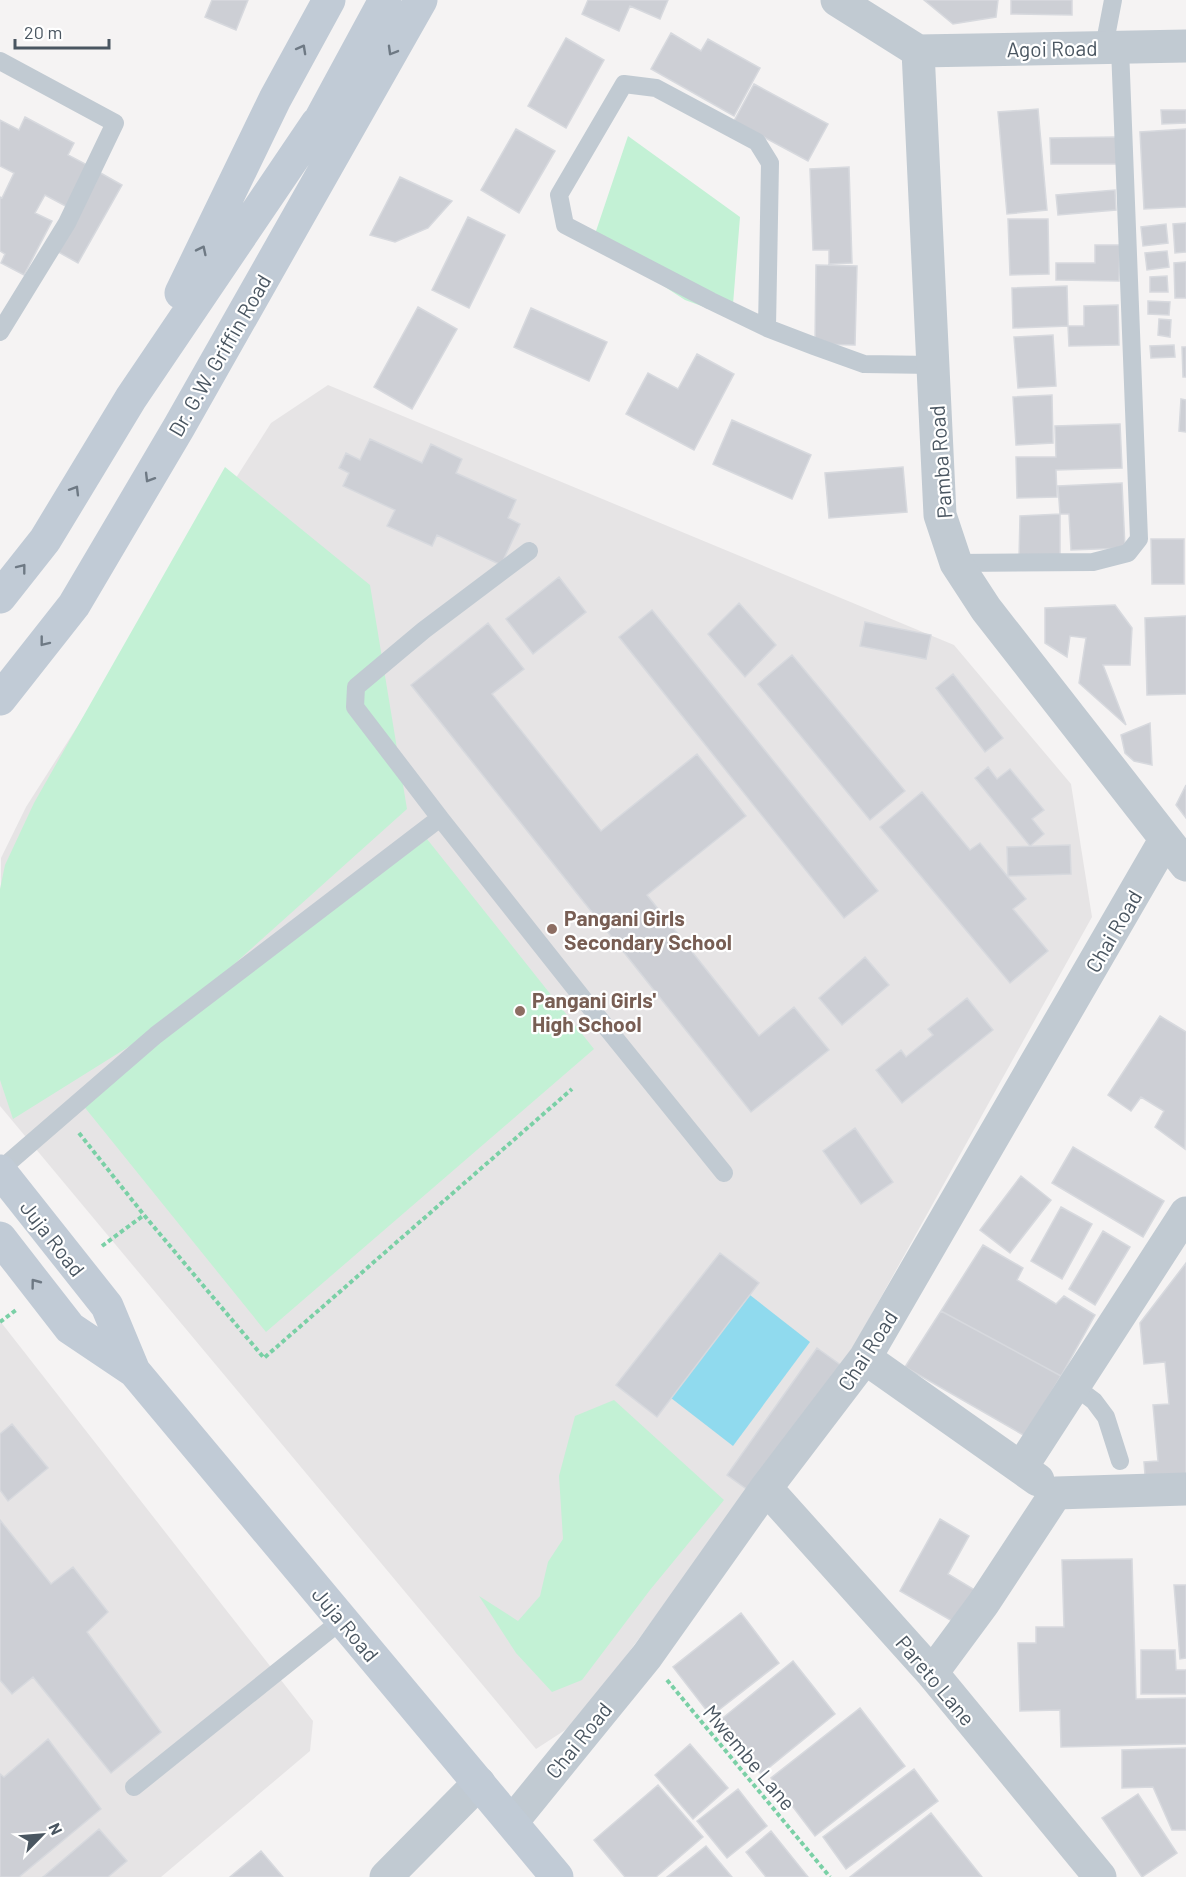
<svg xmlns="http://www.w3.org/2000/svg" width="1186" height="1877" font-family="Barlow,sans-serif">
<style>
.education{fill:#e6e4e5}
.green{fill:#c3f1d5}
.water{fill:#90daee}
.building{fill:#cdcfd5;stroke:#d7d9de;stroke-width:1.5}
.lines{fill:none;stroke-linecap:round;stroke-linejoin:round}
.path{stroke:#7ad0a6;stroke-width:4;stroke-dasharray:4.5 3;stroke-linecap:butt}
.service{stroke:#c1cad2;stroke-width:18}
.minor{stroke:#c1cad2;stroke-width:33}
.tertiary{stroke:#c1cad2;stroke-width:33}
.secondary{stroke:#c1cbd6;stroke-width:33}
.oneway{stroke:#6e7984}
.education-dot{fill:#8d6e63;stroke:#fff;stroke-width:2}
.labels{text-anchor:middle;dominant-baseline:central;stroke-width:4.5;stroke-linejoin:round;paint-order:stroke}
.street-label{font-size:21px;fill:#4a5661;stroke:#fff}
.education-label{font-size:21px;font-weight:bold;fill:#785e54;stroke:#fff;text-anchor:start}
</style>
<rect width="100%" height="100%" fill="#f5f3f3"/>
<path class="education" d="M328,385L954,645L1071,784L1092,917L845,1362L576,1723L536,1749L0,1106L1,858L26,807L271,423Z
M0,1321L313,1721L310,1751L161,1877H0Z"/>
<path class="green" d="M628,136L740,217L732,317L685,300L593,240Z
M225,467L370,585L407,809L173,1019L13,1119L0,1080V889L5,865L34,803Z
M427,839L594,1049L266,1332L78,1099Z
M614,1400L724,1500L650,1590L582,1680L552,1692L516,1653L479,1596L518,1621L540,1596L548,1562L563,1539L559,1476L575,1416Z"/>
<path class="water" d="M750,1295L810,1342L733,1446L671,1398Z"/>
<path class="building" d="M212,0H248L236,30L205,17Z
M588,0H668L660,19L630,6L619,31L582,14Z
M924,0H998L996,17L953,24Z
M1011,0H1072V15L1011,14Z
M671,33L701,51L708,39L760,68L734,116L651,69Z
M566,38L604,60L566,128L528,106Z
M754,84L828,124L808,161L734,121Z
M1038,109L1047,210L1007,214L998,112Z
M1161,110H1186V123L1162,124Z
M25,117L74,143L68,155L91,167L71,209L45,195L35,213L52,221L24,275L1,263L5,254L0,251V197L2,198L14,173L0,166V120L19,130Z
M516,129L555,151L519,213L481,190Z
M1186,129V207L1144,209L1140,132Z
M1116,137L1117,164H1051L1050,138Z
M849,167L852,263L829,264V250H813L810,169Z
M97,171L122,185L78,263L53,249Z
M400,177L452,201L428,228L395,242L370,235Z
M1115,190L1116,210L1058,215L1056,195Z
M468,217L505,235L469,308L432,290Z
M1008,219H1048L1049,274L1010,275Z
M1186,223V252L1175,253L1173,224Z
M1166,224L1168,243L1143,246L1141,227Z
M1095,245H1120L1119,281L1056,280V263H1095Z
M1167,251L1169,267L1147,270L1145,253Z
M1186,262V298H1175L1174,263Z
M816,265L857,266L855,345L815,344Z
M1167,276L1168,292H1150V277Z
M1067,286L1068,326L1013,328L1012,288Z
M1148,301L1170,302L1169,315L1148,314Z
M1118,305L1119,345L1069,346L1068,326H1084V306Z
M418,307L457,329L412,409L374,387Z
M531,308L607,342L589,381L514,347Z
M1159,319L1171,320L1170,337L1158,335Z
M1053,335L1056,386L1018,388L1014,337Z
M1174,345L1175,357L1151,358L1150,346Z
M1182,347H1186V377H1183Z
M697,354L734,374L694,450L626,414L648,373L678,389Z
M1052,395L1053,443L1016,445L1013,397Z
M1181,399L1186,400V432L1179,431Z
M732,420L811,455L792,499L713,464Z
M1120,424L1122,468L1056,470L1057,497L1017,498L1016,457H1056L1055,426Z
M370,439L422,463L431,444L462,459L456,473L516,500L508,518L520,524L501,565L437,535L432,546L387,526L395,510L343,486L349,473L339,468L346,453L360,460Z
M903,467L907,512L829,518L825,473Z
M1122,483L1125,548L1071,550L1069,514H1060L1058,486Z
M1060,514V559H1019L1020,516Z
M1151,539H1184V584H1152Z
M559,577L586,612L533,654L506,619Z
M739,603L776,645L745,677L708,634Z
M1115,605L1132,628L1130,665H1103L1126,725L1079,683L1086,638L1070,636L1067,657L1045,643V608Z
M652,610L878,891L844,918L619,637Z
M1186,616V694L1147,695L1145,618Z
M865,622L931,635L926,659L860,646Z
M488,623L524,669L492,694L601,831L697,754L746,816L647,895L759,1036L794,1007L829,1050L751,1112L411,685Z
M792,655L905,791L870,820L758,684Z
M953,674L1003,738L985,752L936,688Z
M1150,723L1152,765L1134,761L1125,753L1121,735Z
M988,767L997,779L1010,769L1044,810L1032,819L1044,834L1030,846L975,778Z
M1186,785V818L1176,805Z
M922,792L970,850L980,843L1026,899L1013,909L1048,951L1010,983L880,827Z
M1070,845L1071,874L1008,876L1007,847Z
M865,957L889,985L842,1025L819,998Z
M967,998L993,1030L902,1103L876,1070L901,1050L906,1057L933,1035L928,1029Z
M1160,1016L1186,1032L1185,1149L1155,1127L1164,1111L1141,1097L1131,1111L1108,1095Z
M855,1128L893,1182L861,1204L823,1151Z
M1073,1147L1164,1201L1143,1237L1052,1183Z
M1021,1176L1051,1200L1010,1253L980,1230Z
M1061,1207L1092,1224L1062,1279L1031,1261Z
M1103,1231L1130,1247L1095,1305L1069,1289Z
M983,1245L1023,1268L1017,1280L1056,1304L1064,1296L1095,1315L1061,1376L941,1311Z
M720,1253L759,1283L657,1417L616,1385Z
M1186,1263V1485L1146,1488L1144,1462L1158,1461L1153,1405L1169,1404L1165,1362L1144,1364L1140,1323Z
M941,1311L1061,1376L1025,1436L905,1367Z
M817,1348L842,1366L752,1493L727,1475Z
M12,1424L48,1468L8,1501L0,1490V1434Z
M940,1519L969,1536L948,1574L978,1592L959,1625L900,1591Z
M0,1520L51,1584L73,1567L108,1612L87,1632L161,1732L111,1773L33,1677L12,1694L0,1680Z
M1132,1559L1136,1699L1186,1698V1744L1061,1747L1060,1710L1020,1711L1018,1643H1036V1627H1064L1062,1560Z
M1174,1585H1186V1658L1180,1659Z
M741,1613L779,1663L711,1716L673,1667Z
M1141,1650H1175L1176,1670H1186V1694H1141Z
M793,1661L835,1714L761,1774L719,1721Z
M860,1708L905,1766L815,1836L771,1778Z
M48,1739L101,1809L19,1877H0V1774L4,1777Z
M690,1744L728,1788L693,1819L655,1775Z
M1186,1748V1830H1172L1153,1787L1122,1788V1750Z
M914,1769L938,1801L846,1869L823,1837Z
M658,1785L703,1837L656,1877H625L594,1840Z
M738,1789L767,1826L727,1858L697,1821Z
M1138,1794L1177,1853L1142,1877L1102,1818Z
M931,1813L982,1877H850Z
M99,1829L127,1861L108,1877H43Z
M771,1831L808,1877H766L746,1852Z
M706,1846L732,1877H667Z
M261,1851L283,1877H230Z"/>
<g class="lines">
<path class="path" d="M79,1133L144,1215
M102,1246L144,1215L264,1358L572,1089
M0,1322L16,1310
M667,1680L830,1877"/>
<path class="service" d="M1104,47L1113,0
M0,61L115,123L67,223L0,332
M767,328L770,163L757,142L656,88L624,84L559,195L565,225L711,301L767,328L814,346L864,364L933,365
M956,563L1093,562L1128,553L1139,539L1120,48
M440,818L355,707L356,687L424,630L529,551
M0,1170L156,1035L440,818L585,1001L724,1173
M1074,1386L1094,1401L1106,1417L1120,1461
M134,1787L342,1620"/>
<path class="minor" d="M837,0L918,51
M918,51L940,515L956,563L986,609L1186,865
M918,51L1186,46
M865,1358L1038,1480
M1021,1468L1186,1213
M766,1488L932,1673L1100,1877
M932,1673L983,1604L1056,1493L1186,1489
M512,1822L647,1656L766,1488L865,1358L1165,840"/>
<path class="tertiary" d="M386,1877L479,1783"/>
<path class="secondary" d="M308,142L385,0
M181,293L275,99L329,0
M0,597L45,540L131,398L317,123
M0,699L74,605L179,427L421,0
M0,1171L107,1306L134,1371
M0,1238L70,1328L134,1371L557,1877"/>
</g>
<defs><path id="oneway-chevron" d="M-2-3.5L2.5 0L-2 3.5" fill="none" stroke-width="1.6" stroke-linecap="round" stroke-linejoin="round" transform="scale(1.5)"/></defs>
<g class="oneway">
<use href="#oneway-chevron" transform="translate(302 49) rotate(-61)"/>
<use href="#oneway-chevron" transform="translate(392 51) rotate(120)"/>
<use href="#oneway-chevron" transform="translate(202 250) rotate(-64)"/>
<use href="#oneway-chevron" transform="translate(149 478) rotate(121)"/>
<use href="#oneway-chevron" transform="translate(75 490) rotate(-59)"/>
<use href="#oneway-chevron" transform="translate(22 568) rotate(-52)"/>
<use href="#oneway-chevron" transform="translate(44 642) rotate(128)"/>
<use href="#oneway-chevron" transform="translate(35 1283) rotate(-127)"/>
</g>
<g class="education-dot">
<circle cx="552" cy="929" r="6"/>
<circle cx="520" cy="1011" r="6"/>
</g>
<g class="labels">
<g class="street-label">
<text transform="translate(1052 48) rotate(-1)">Agoi Road</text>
<text transform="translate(219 355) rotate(-60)">Dr. G.W. Griffin Road</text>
<text transform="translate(940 462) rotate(-94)">Pamba Road</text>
<text transform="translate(1113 931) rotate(-60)">Chai Road</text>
<text transform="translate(53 1238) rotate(52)">Juja Road</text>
<text transform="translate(867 1350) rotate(-57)">Chai Road</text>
<text transform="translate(346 1624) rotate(50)">Juja Road</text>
<text transform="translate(936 1680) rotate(50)">Pareto Lane</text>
<text transform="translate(578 1740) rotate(-51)">Chai Road</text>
<text transform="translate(750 1757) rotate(50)">Mwembe Lane</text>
</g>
<g class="education-label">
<text x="564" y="917">Pangani Girls<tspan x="564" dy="24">Secondary School</tspan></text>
<text x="532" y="999">Pangani Girls'<tspan x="532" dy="24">High School</tspan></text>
</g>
</g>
<g transform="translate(42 1835) rotate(65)" stroke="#ffffff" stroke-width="4.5" paint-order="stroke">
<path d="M0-4.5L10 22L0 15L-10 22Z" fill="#4a5661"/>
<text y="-9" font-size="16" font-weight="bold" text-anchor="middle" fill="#4a5661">N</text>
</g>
<path d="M15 39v9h94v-9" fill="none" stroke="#4a5661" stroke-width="3"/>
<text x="24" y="39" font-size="18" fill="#4a5661" stroke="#ffffff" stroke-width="4.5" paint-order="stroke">20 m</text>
</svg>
